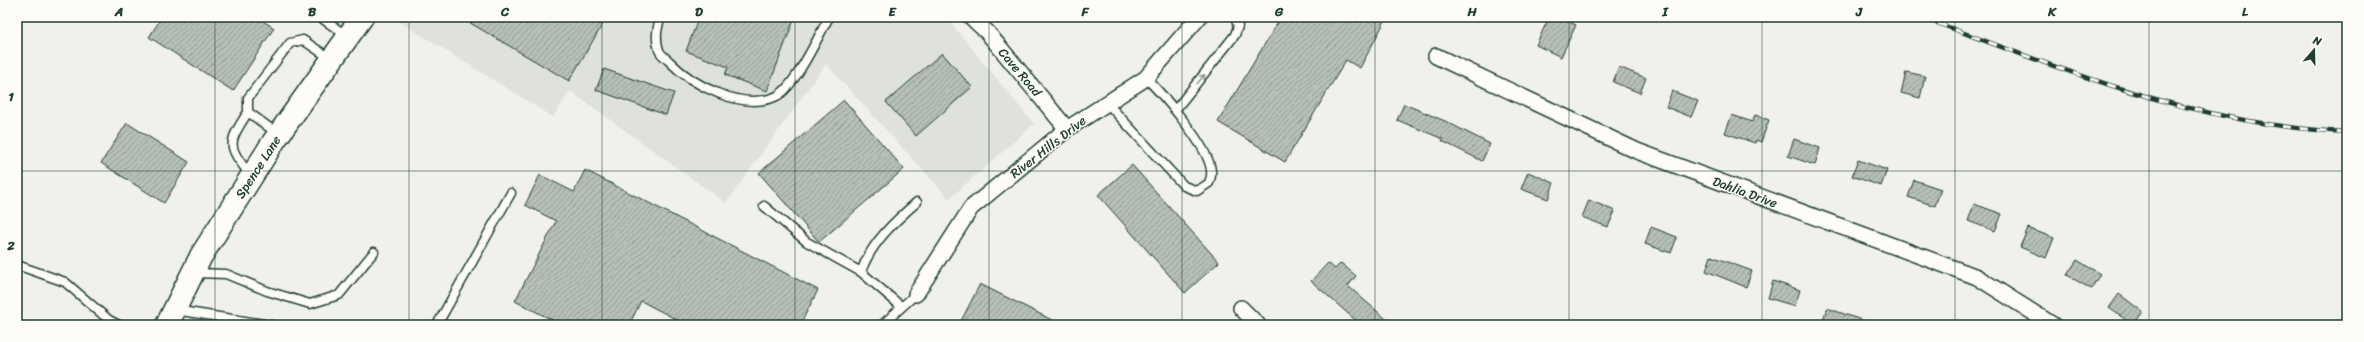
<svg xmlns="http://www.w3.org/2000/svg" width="2364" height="342" font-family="Sriracha,sans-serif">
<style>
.built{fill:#dfe2dc}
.building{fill:url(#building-hatch);stroke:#1f3d34}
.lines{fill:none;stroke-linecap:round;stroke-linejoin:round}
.service-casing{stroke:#1f3d34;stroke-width:11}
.minor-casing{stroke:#1f3d34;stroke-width:18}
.secondary-casing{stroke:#1f3d34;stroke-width:25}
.service{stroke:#fdfcf7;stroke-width:8}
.minor{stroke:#fdfcf7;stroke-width:15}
.secondary{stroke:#fdfcf7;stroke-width:22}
.rail-casing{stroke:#1f3d34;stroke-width:4.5}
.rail{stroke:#fdfcf7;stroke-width:3;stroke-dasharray:9;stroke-linecap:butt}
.oneway{stroke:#8e9c96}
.grid{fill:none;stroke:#1f3d34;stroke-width:1;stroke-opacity:0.55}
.labels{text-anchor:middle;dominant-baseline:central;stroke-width:3;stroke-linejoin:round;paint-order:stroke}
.street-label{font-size:13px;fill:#1f3d34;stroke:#fdfcf7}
.neatline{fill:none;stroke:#1f3d34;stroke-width:1.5}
.grid-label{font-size:13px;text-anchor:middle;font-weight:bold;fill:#1f3d34}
</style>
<defs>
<pattern id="building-hatch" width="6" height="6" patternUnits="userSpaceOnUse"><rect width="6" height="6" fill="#b6bfb8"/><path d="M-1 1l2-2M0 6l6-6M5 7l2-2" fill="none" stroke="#939c96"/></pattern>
</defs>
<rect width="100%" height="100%" fill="#f0f1eb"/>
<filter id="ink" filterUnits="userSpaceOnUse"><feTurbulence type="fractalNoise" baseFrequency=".025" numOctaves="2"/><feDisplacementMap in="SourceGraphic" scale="8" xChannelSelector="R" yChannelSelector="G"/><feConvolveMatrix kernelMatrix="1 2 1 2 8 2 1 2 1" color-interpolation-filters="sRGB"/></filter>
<g filter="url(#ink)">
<path class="built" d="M392,17H628L632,20L633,17H946L1034,124L949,199L826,64L726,203L570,91L553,117Z"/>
<path class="building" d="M162,17H257L274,28L233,91L149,37Z
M460,17H607L569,81Z
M699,17H795L767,91L725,75L728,67L686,51Z
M1281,17H1387L1360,68L1346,60L1285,162L1218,122Z
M1549,17H1558L1576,25L1561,57L1536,45Z
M942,53L972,87L916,136L886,102Z
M1619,67L1646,78L1640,93L1613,82Z
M604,69L674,93L666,115L596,90Z
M1906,72L1925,76L1920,98L1901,93Z
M1672,91L1698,101L1691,117L1666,107Z
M844,100L904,169L819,242L759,173Z
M1404,104L1445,121L1490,144L1482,161L1442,141L1443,139L1397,120Z
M1732,115L1752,122L1755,115L1769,120L1761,142L1756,140L1755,143L1725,133Z
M127,123L189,162L164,203L101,163Z
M1794,139L1820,148L1815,165L1788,156Z
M1858,160L1887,170L1881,186L1852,176Z
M1132,165L1219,262L1185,293L1098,195Z
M585,170L818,290L800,325H687L641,301L629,325H562L515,301L556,221L525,205L540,175L574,192Z
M1528,172L1554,183L1548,199L1521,189Z
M1914,180L1941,189L1935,206L1908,197Z
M1589,200L1615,211L1608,227L1582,217Z
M1974,204L2002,214L1995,231L1968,221Z
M1651,227L1677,237L1671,253L1645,244Z
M2028,228L2054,238L2046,258L2020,247Z
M1711,256L1752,271L1746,287L1706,271Z
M2077,260L2100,274L2091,289L2067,275Z
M1328,263L1335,269L1341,263L1356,276L1348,286L1393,325H1361L1311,281Z
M1773,281L1800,290L1795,306L1768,298Z
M980,284L1062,325H959Z
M2119,294L2143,312L2133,325L2109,308Z
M1827,308L1870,323V325H1821Z"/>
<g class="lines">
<defs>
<path id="service" d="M320,17L347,36
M661,17C657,26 655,39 659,50C660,54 666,58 669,61C692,85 743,112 777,96C795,87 819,35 829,17
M1107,103L1184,186L1197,191L1209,183C1210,180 1212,175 1211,171C1210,148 1163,95 1146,78
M1176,109L1235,35L1238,26L1235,17
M248,112C227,145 227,145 251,176
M278,134L248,112V98L290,43L303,40L331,59
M764,206L807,242L861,272
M17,265L65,282L109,320L119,325
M194,273L226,274L267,291L310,304L339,295L374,252
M902,307L861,272C871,243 894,222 917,202
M175,310L270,325
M437,325L511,193
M882,325L916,294"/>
<path id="minor" d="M971,17L987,32L1067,129
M1436,56L1637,151L1977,277L2053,325
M916,294L971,208L1067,129L1146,78L1199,17
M1241,308L1258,325"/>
<path id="secondary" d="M167,325L201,256L274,141L362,17"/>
</defs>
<use href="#service" class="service-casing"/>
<use href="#minor" class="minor-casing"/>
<use href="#secondary" class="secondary-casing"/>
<use href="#service" class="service"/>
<use href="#minor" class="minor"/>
<use href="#secondary" class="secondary"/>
<defs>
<path id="rail" d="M1921,17C2060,68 2197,126 2347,132"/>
</defs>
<use href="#rail" class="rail-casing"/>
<use href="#rail" class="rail"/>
</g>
<defs><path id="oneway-shaft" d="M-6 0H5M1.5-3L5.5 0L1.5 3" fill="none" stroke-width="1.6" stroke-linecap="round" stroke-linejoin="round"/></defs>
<use class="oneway" href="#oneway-shaft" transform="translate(1201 79) rotate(-50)"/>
</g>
<path class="grid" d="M215,17V325M409,17V325M602,17V325M795,17V325M989,17V325M1182,17V325M1375,17V325M1569,17V325M1762,17V325M1955,17V325M2149,17V325M17,171H2347"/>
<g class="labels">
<g class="street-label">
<text transform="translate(1020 72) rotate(50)">Cave Road</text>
<text transform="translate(1048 147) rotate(-38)">River Hills Drive</text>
<text transform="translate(258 167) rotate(-57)">Spence Lane</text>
<text transform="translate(1745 192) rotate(20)">Dahlia Drive</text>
</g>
</g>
<rect width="2364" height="342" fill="none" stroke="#fdfcf7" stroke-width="44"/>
<g transform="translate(2314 50) rotate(20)" stroke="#fdfcf7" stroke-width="3" paint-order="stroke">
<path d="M0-3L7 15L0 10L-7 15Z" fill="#1f3d34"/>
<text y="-6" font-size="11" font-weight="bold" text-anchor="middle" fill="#1f3d34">N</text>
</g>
<rect x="22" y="22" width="2320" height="298" class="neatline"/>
<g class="grid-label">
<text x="119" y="16">A</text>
<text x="312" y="16">B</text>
<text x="505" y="16">C</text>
<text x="699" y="16">D</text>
<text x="892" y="16">E</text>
<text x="1085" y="16">F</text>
<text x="1279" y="16">G</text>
<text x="1472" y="16">H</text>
<text x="1665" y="16">I</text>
<text x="1859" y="16">J</text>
<text x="2052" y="16">K</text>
<text x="2245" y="16">L</text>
<text x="11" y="101">1</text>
<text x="11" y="250">2</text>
</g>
</svg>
